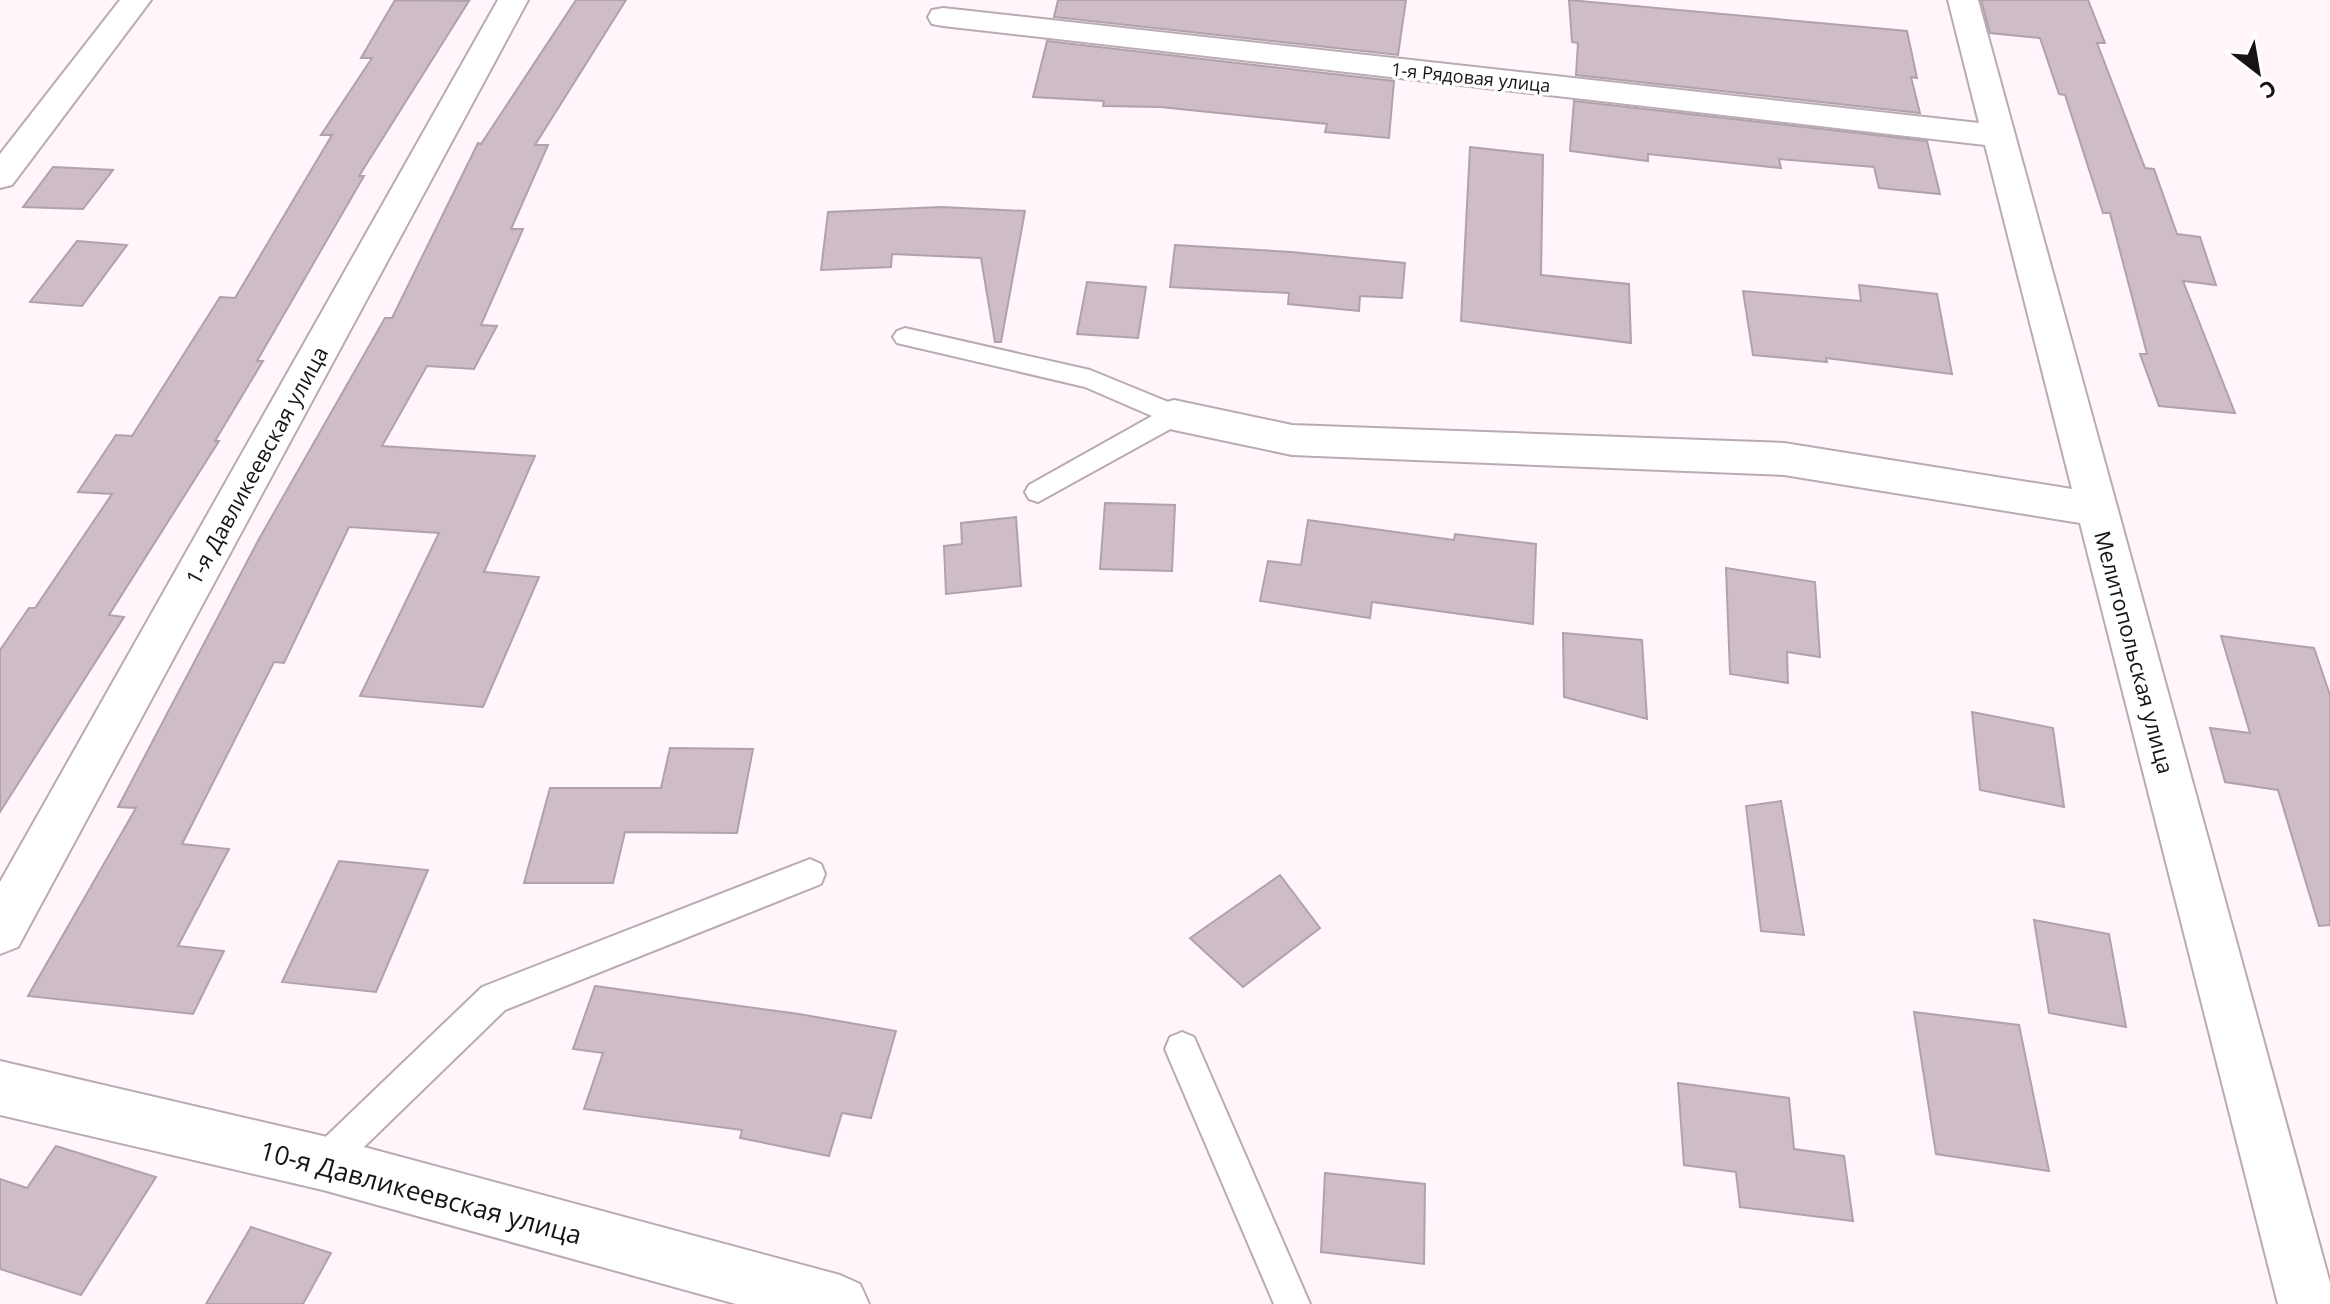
<svg xmlns="http://www.w3.org/2000/svg" width="2330" height="1304" font-family="'Open Sans',sans-serif">
<style>
.building{fill:#cebdc8;stroke:#b1a1ab;stroke-width:2}
.lines{fill:none;stroke-linecap:round;stroke-linejoin:round}
.lane-casing{stroke:#baaab4;stroke-width:4}
.street-casing{stroke:#baaab4;stroke-width:4}
.lane{fill:#fff;fill-rule:evenodd}
.street{fill:#fff;fill-rule:evenodd}
.labels{text-anchor:middle;dominant-baseline:central;stroke-width:7;stroke-linejoin:round;paint-order:stroke}
.far-street-label{font-size:18px;fill:#191317;stroke:#fff}
.street-label{font-size:22px;fill:#191317;stroke:#fff}
.near-street-label{font-size:26px;fill:#191317;stroke:#fff}
</style>
<rect width="100%" height="100%" fill="#fff5fb"/>
<path class="building" d="M395,0L469,1L359,176H364L257,361H263L215,441H219L109,615L124,617L0,812V650L29,608H35L112,494L78,492L116,435L132,436L220,297L235,298L332,135H321L372,58H361Z
M576,0H626L535,145H548L511,229H523L481,325L497,326L474,369L427,366L382,446L535,456L484,572L539,577L483,707L360,696L439,533L349,527L284,663L274,662L182,844L229,849L178,946L224,951L193,1014L28,996L136,808L118,807L259,539L385,318H392L478,143L481,144Z
M1058,0H1406L1398,55L1054,17Z
M1569,0L1907,31L1917,78L1911,77L1920,113L1576,75L1578,43L1572,42Z
M1981,0H2088L2105,43H2097L2145,168L2154,169L2177,234L2200,237L2216,285L2183,281L2235,413L2159,406L2140,354H2147L2110,213H2103L2065,95L2059,94L2040,38L1990,33Z
M1047,41L1394,81L1389,138L1325,132L1327,124L1160,107L1103,106L1104,101L1033,97Z
M1574,101L1927,141L1940,194L1879,188L1874,167L1779,159L1781,168L1648,154V161L1570,151Z
M1470,147L1543,155L1541,275L1629,284L1631,343L1461,321Z
M53,167L113,170L83,209L23,207Z
M941,207L1025,211L1001,342H995L981,258L892,254L891,267L821,270L828,212Z
M77,241L127,245L82,306L30,302Z
M1175,245L1291,252L1405,263L1402,298L1360,296L1359,311L1288,304L1289,293L1170,287Z
M1087,282L1146,287L1138,338L1077,334Z
M1859,285L1937,294L1952,374L1826,358L1827,362L1753,355L1743,291L1861,301Z
M1105,503L1175,505L1172,571L1100,569Z
M1016,517L1021,586L946,594L944,546L962,544L961,523Z
M1308,520L1454,540L1455,534L1536,544L1533,624L1372,602L1370,618L1260,601L1268,561L1301,565Z
M1726,568L1815,582L1820,657L1787,652L1788,683L1730,674Z
M1563,633L1642,640L1647,719L1564,697Z
M2221,636L2314,648L2330,695V925L2319,926L2278,790L2225,782L2210,728L2250,733Z
M1972,712L2053,728L2064,807L1980,790Z
M670,748L753,749L737,833L625,832L613,883H524L550,788H661Z
M1781,801L1804,935L1761,931L1746,806Z
M339,861L428,870L376,992L282,982Z
M1280,875L1320,928L1243,987L1190,938Z
M2034,920L2109,934L2126,1027L2049,1013Z
M595,986L799,1014L896,1031L871,1118L842,1113L829,1156L740,1138L742,1130L584,1109L603,1053L573,1049Z
M1914,1012L2019,1025L2049,1171L1936,1154Z
M1678,1083L1789,1098L1794,1149L1844,1156L1853,1221L1740,1207L1736,1172L1684,1165Z
M56,1146L156,1177L81,1295L0,1269V1179L27,1188Z
M1325,1173L1425,1184L1424,1264L1321,1252Z
M251,1227L331,1253L303,1304H206Z"/>
<g class="lines">
<defs>
<path id="lane" d="M905,328L1090,370L1183,408L1186,415L1183,422L1038,502L1029,499L1025,492L1029,485L1152,416L1085,387L897,343L893,337L897,331Z
M810,859L821,864L825,874L821,884L505,1010L335,1175L323,1180L311,1175L306,1163L311,1151L482,987Z
M1182,1032L1194,1037L1310,1304H1274L1165,1049L1170,1037Z"/>
<path id="street" d="M120,0H151L12,185L0,188V154Z
M498,0H528L18,947L0,954V882Z
M1948,0H1978L2330,1283V1304H2278L2080,523L1784,475L1292,455L1174,430L1160,426L1154,415L1160,404L1174,400L1292,425L1784,443L2072,489L1985,145L943,26L932,24L928,17L932,10L943,8L1979,123Z
M0,1061L323,1136L840,1275L860,1284L869,1304H736L323,1190L0,1115Z"/>
</defs>
<use href="#lane" class="lane-casing"/>
<use href="#street" class="street-casing"/>
<use href="#lane" class="lane"/>
<use href="#street" class="street"/>
</g>
<g class="labels">
<g class="far-street-label">
<text transform="translate(1471 77) rotate(6)">1-я Рядовая улица</text>
</g>
<g class="street-label">
<text transform="translate(256 465) rotate(-61)">1-я Давликеевская улица</text>
<text transform="translate(2135 652) rotate(75)">Мелитопольская улица</text>
</g>
<g class="near-street-label">
<text transform="translate(421 1192) rotate(15)">10-я Давликеевская улица</text>
</g>
</g>
<g transform="translate(2258 72) rotate(149)" stroke="#ffffff" stroke-width="6" paint-order="stroke">
<path d="M0-6L14 30L0 20L-14 30Z" fill="#191317"/>
<text y="-12" font-size="22" font-weight="bold" text-anchor="middle" fill="#191317">С</text>
</g>
</svg>
